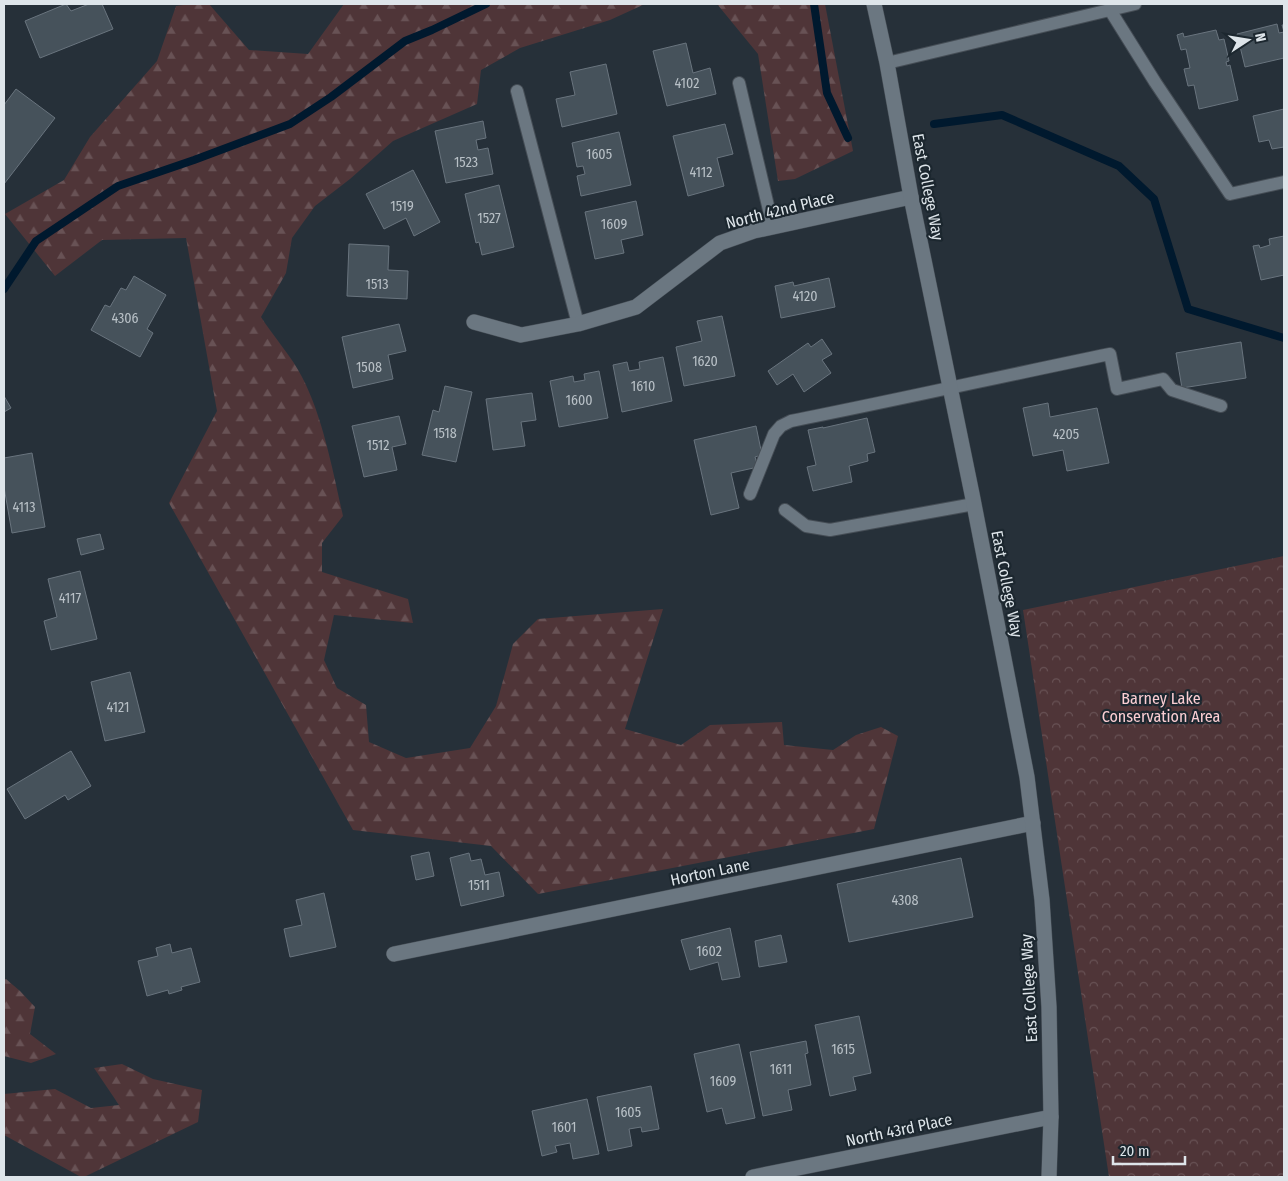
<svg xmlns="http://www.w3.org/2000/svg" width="1288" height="1181" font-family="'Fira Sans Condensed',sans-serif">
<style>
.forest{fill:url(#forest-firs)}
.park{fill:url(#park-crowns)}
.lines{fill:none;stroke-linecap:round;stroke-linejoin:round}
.stream{stroke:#00192e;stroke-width:8}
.building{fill:#46525b;stroke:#69747e}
.lane-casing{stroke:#454d55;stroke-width:14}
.street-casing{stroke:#454d55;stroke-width:16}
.secondary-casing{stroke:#454d55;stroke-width:16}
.lane{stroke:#6b7781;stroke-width:12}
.street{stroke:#6b7781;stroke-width:15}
.secondary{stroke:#6b7781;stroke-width:15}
.labels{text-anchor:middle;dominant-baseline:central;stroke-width:4.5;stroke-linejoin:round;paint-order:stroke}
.number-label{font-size:14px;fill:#b8c0c6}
.street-label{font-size:16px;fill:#dee5ea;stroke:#1c272f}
.park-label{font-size:16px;fill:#fbced3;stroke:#1c272f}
</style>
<defs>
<pattern id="forest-firs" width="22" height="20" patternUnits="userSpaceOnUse" patternTransform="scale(1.25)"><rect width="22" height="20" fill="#4f3538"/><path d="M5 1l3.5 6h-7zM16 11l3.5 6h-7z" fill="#685255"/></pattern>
<pattern id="park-crowns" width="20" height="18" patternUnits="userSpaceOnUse" patternTransform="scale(1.25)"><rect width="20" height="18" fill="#4f3538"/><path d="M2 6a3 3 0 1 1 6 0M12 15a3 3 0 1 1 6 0" fill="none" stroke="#685255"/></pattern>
</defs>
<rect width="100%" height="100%" fill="#263039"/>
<path class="forest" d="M191,4H209L249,50L308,54L344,4H645L610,20L520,48L481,70L477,104L393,141L350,179L315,206L292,238L286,273L261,317C273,336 292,357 302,377C323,417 333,472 343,516L322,543V572L408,599L413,623L334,615L324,660L337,688L366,705L369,742L406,758L470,748L496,706L513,644L538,619L663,609L625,729L681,745L710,725L782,722L784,745L833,750L856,735L881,727L898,736L874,829L538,894L491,846L353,830L169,503L217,411L186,238L102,240L55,276L5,214L64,180L90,137L157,61L176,6Z
M717,4H825L853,151L795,179L778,181L758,54Z
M6,979L20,991L35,1007L30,1034L56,1054L31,1063L4,1056V980Z
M122,1064L153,1079L202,1090L198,1122L84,1177H81L4,1135V1094L55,1089L91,1108L119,1105L94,1068Z"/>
<path class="park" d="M1284,556V1177H1109L1023,610Z"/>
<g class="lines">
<path class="stream" d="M814,4L827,93L848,138
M934,124L1002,115L1119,166L1154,199L1188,309L1284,338
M4,289L36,241L118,186L194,160L290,124L331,97L405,41L432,30L486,4"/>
</g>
<path class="building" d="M66,4L71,11L89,4H102L113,29L40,58L25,21Z
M1277,24L1279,33L1284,32L1282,25H1284V58L1245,67L1237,34Z
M1216,30L1219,40L1224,39L1229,61L1226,62L1227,66L1230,65L1238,100L1199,109L1194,85L1188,86L1184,69L1190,68L1186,49L1181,50L1177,35L1183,33L1184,37Z
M686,43L693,73L710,68L716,94L667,106L653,51Z
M606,64L617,114L562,127L556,99L575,95L570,72Z
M16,89L55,118L4,184V105Z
M1284,109V147L1272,149L1269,140L1259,142L1253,116Z
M483,121L486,138L476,140L478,150L488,148L493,174L446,183L435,131Z
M725,124L733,154L717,158L724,186L688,196L673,136Z
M619,132L631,185L581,196L577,176L585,174L583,166L577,167L572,143Z
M413,170L440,222L414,236L406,218L384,229L366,194Z
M499,185L514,247L482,255L479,242L476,243L465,194Z
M636,201L643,235L621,240L624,253L595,259L585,212Z
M1284,236V275L1261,280L1253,246L1259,245L1260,248L1270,245L1269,239Z
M349,244L389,246L388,270L408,271L407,299L347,296Z
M134,276L166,295L147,329L153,333L140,357L91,330L105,305L110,307L121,288L126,290Z
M829,278L835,307L781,318L775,286L793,282L794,286Z
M722,316L735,376L684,386L676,347L702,341L697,321Z
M399,324L406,351L388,355L393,379L353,388L342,337Z
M822,339L832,354L822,360L831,373L804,392L793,374L777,385L768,371L808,343L811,347Z
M1241,342L1246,378L1182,388L1176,353Z
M663,357L672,401L622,412L613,365L627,362L629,371L640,369L639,362Z
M599,371L608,418L559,427L550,381L573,376L574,382L585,380L584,374Z
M445,386L472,392L456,462L422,455L433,410L439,412Z
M532,393L536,420L521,422L525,446L493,450L486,399Z
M4,396L11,408L4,412Z
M1048,403L1050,417L1097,408L1109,463L1067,471L1063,450L1033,456L1023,408Z
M399,416L406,444L392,447L397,470L364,477L352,426Z
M867,418L875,452L867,454L868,461L849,466L852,482L813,491L807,467L816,465L808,430L823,427V428Z
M756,426L762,455L755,457L758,467L731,473L739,508L711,515L694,440Z
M32,453L45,527L12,533L4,487V458Z
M100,534L104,549L81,555L77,539Z
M80,571L97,639L51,650L44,621L57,617L48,579Z
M130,672L145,732L105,741L91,682Z
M71,751L91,786L68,800L65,795L25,819L7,789Z
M429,852L434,876L416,880L411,856Z
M469,853L471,861L481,859L485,875L499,872L504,896L461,906L450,858Z
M961,858L973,917L849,942L837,884Z
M324,893L336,947L290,957L284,929L302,925L296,900Z
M730,928L740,977L722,980L718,962L690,970L681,940Z
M781,935L787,962L759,967L755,941Z
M170,944L172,953L191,948L200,982L181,987L182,990L169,994L168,990L147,996L138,961L158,956L156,948Z
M859,1016L871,1073L853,1077L856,1090L830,1096L815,1025Z
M806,1041L808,1053L805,1054L811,1085L788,1090L792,1110L763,1116L750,1052Z
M739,1044L755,1118L726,1124L722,1108L707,1112L694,1054Z
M651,1086L659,1129L642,1132L641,1127L629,1129L632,1146L608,1151L597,1097Z
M587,1099L599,1154L573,1159L570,1143L555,1146L557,1152L542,1156L532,1111Z"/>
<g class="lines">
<defs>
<path id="lane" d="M1110,10L1155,82L1230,194L1284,182
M887,63L1135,4
M739,83L773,227
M517,91L578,324
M750,494L774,434L781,426L791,421C897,400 1003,376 1110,354L1117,389L1163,379L1172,390L1221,406
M785,510L806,526L830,530L974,504"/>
<path id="street" d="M474,322L521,335L578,324L636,307L720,243L754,231L911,197
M394,954L1033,823
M753,1177L1051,1117"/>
<path id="secondary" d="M874,4L887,63L911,197L972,494L1027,777L1042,900L1049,1007L1051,1117L1049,1177"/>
</defs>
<use href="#lane" class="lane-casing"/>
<use href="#street" class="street-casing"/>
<use href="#secondary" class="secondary-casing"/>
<use href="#lane" class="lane"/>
<use href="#street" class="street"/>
<use href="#secondary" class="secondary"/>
</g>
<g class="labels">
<g class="number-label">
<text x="687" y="83">4102</text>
<text x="599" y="154">1605</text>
<text x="466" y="162">1523</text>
<text x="701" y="172">4112</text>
<text x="402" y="206">1519</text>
<text x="489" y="218">1527</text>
<text x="614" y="224">1609</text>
<text x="377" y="284">1513</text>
<text x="805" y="296">4120</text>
<text x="125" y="318">4306</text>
<text x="705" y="361">1620</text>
<text x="369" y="367">1508</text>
<text x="643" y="386">1610</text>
<text x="579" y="400">1600</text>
<text x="445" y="433">1518</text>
<text x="1066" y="434">4205</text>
<text x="378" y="445">1512</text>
<text x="24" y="507">4113</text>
<text x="70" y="598">4117</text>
<text x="118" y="707">4121</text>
<text x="479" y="885">1511</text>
<text x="905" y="900">4308</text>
<text x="709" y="951">1602</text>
<text x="843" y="1049">1615</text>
<text x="781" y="1069">1611</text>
<text x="723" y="1081">1609</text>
<text x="628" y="1112">1605</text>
<text x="564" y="1127">1601</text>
</g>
<g class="street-label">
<text transform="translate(928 187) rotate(79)">East College Way</text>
<text transform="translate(780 210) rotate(-14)">North 42nd Place</text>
<text transform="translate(1007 584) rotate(79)">East College Way</text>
<text transform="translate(710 872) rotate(-12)">Horton Lane</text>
<text transform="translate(1029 988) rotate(-93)">East College Way</text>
<text transform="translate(899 1130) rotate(-12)">North 43rd Place</text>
</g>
<g class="park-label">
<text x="1161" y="698">Barney Lake<tspan x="1161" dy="18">Conservation Area</tspan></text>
</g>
</g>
<rect width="1288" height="1181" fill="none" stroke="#dee5ea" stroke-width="10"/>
<g transform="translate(1248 40) rotate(78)" stroke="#1c272f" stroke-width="4" paint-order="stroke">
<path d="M0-4L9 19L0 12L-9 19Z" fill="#dee5ea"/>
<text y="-8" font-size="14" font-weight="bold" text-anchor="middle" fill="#dee5ea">N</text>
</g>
<path d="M1113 1156v8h72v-8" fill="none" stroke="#dee5ea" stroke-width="2.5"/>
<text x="1120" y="1156" font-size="15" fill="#dee5ea" stroke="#1c272f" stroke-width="4" paint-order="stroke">20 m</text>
</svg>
